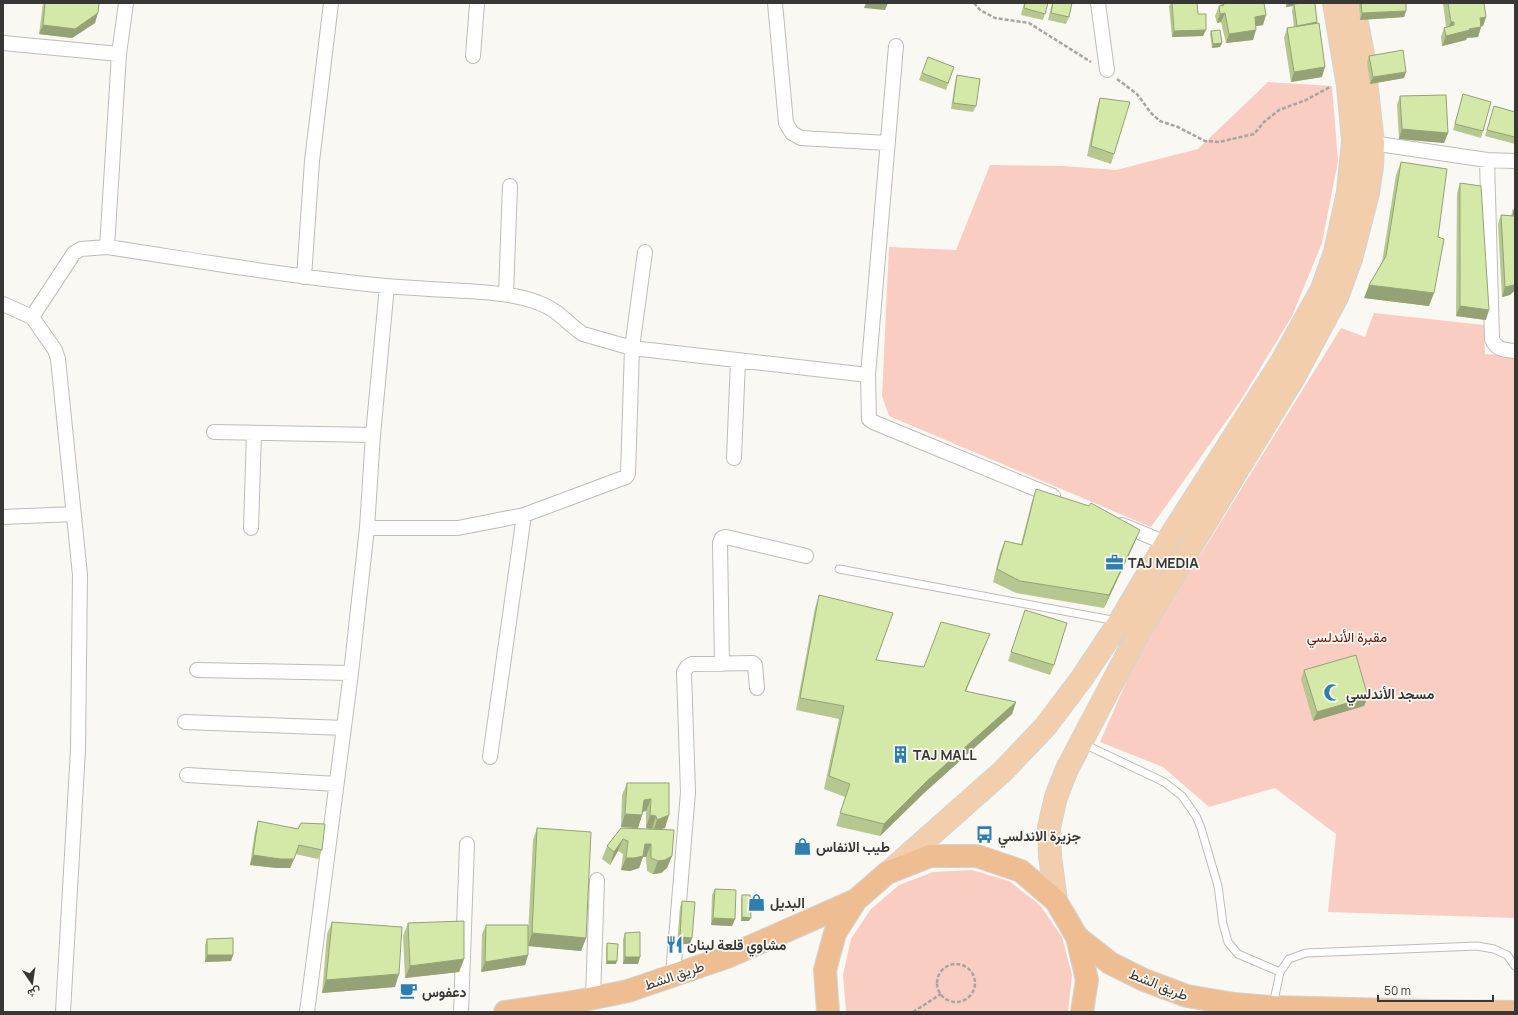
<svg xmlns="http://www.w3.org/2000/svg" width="1518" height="1015" font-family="Manrope,Vazirmatn,sans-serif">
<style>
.green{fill:#facdc3}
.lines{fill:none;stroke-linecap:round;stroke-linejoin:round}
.service-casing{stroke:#bdbcb7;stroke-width:9}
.minor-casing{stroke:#bdbcb7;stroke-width:16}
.primary-casing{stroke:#d3d3d3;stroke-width:24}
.trunk-casing{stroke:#d3d3d3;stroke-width:24}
.path{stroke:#a6a5a2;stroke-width:2.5;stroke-dasharray:4 2;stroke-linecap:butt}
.service{stroke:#fff;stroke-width:7}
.minor{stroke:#fff;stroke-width:14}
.primary{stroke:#f2cead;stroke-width:22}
.trunk{stroke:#eebe92;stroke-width:22}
.wall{fill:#b6c890}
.shaded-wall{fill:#94a276}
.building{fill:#d4e8a8;stroke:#94a276}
.labels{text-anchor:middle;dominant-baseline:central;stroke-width:3.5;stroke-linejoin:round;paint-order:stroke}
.poi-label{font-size:14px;font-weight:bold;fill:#373735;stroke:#f9f8f3;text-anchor:start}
.park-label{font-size:14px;fill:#651504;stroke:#f9f8f3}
.street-label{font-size:14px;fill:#373735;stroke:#f9f8f3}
</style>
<rect width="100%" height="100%" fill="#f9f8f3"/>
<path class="green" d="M1268,82L1332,86L1338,161L1322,243L1292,316L1239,403L1151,527L889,416L882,396L889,247L956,250L990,165L1063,166L1116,170L1198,149Z
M1374,313L1484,325L1485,354L1515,356V918L1328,912L1336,834L1275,788L1209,807L1163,767L1100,742L1146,637L1204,549L1341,328L1365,337Z
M972,870L1009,881L1040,905L1062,937L1072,975L1068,1012H846L843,975L851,939L871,909L899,885L933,872Z"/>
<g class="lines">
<defs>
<path id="service" d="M839,569L1117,621
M1084,744L1164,782L1182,796L1196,816L1201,828L1218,886L1223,924L1228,942L1238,954L1280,972
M1273,1005L1280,972L1289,959L1306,953L1477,946L1494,949L1507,955L1515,966"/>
<path id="minor" d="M775,3L786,123L792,133L801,138L887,143
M1098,3L1107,70
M3,43L119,54
M896,46L868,375L869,419L873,422L1053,496
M473,56L477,3
M1365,142L1487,160L1515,161
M1487,160L1492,339C1496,350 1505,350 1515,351
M107,247C200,261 293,277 386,286C413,288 441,290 468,291C492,293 516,294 539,303C557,309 568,324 583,334L632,348L868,375
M304,277L312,161L331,3
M506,294L510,186
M3,304L32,317
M214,432L373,435
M734,458L738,360
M3,517L74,514
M1122,525L1166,543
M251,528L254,433
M367,528H458L524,515L626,477L628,474L632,348L645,252
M722,664L720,543L722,538L726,537L806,556
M197,670L351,673
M185,722L344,728
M490,757L524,515
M187,775L336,784
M673,975L688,792L684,672L687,667L692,664L753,663L755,665L757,688
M593,998L597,880
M63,1012L78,749L80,575L58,359L55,350L32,317L74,253L81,249L107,247L119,54L126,3
M307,1012L351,673L367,528L373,435L387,286
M461,1012L467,844"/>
<path id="primary" d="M889,872L1002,772L1045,727L1082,678L1120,621L1166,543L1281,363L1322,289L1335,252L1348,192L1353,141L1348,86L1334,3
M1056,901L1050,856L1049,827L1056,797L1067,769L1139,632L1294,377L1337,297L1351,259L1368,193L1372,166L1373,143L1363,54L1353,3"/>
<path id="trunk" d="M1077,937L1110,963L1144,980L1187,996L1234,1004L1273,1007L1432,1011L1515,1012
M505,1012L574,1002L628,991L727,957L856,900
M828,1012L825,970L835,933L856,900L887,873L930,856H977L1021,871L1056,901L1077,937L1087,980L1082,1012"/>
</defs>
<use href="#service" class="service-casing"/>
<use href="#minor" class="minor-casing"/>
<use href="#primary" class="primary-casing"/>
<use href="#trunk" class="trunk-casing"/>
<path class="path" d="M974,3L980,10L995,18L1029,23L1091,62
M1117,79L1137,94L1151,113L1160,121L1178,127L1205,141L1219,142L1254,134L1264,122L1279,110L1306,100L1330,87
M937 983a19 19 0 1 1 38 0a19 19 0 1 1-38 0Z
M913,1012L941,994"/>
<use href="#service" class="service"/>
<use href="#minor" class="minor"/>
<use href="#primary" class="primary"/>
<use href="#trunk" class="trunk"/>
</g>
<path class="wall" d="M43,3H99L95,23L72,38L39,34Z
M1024,3H1048L1043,20L1021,15Z
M1052,3H1072L1069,17L1066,24L1048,20Z
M1171,3H1197L1198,14L1203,36L1172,37L1169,6Z
M1221,3H1264L1263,25L1256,26L1253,40L1226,43L1221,22L1217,23L1215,16L1219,6H1220Z
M1286,3H1315L1317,22L1322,77L1291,82L1284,38L1287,28L1294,27L1292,11L1293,6L1286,7Z
M1359,3H1406V11L1404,17L1360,20Z
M1443,3H1484L1486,17L1483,26L1481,27L1478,37L1467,38L1466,40L1442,46L1441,37L1444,28L1446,27Z
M1211,31L1222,43L1220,47L1212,48L1210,34Z
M1369,56L1404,78L1370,84L1367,62Z
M928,57L954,67L946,90L919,80Z
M957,75L976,106L973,112L951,109L955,82Z
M1463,94L1483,131L1481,138L1453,130Z
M1400,96L1448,133L1444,143L1399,139L1397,105Z
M1100,98L1114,154L1111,164L1087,156L1097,107Z
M1494,106L1515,112V144L1485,136Z
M1401,162L1429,306L1364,298L1382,262L1396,175Z
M1460,183L1486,320L1456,316L1457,193Z
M1513,210H1515V290L1510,295L1502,297L1498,224L1501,215L1511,216Z
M1036,489L1135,542L1104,608L1016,593L993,582L1000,553L1005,541L1021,544L1032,501Z
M819,595L876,660L924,667L985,646L966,691L1016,702L1012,714L923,794L880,836L836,826L845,797L824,789L839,719L796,710L815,608Z
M1025,610L1054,665L1050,675L1008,661Z
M1304,670L1364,706L1313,721L1301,679Z
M627,783H669L665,828L660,829L672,856L667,868L661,873L653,874L647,871L646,857H643L639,868L630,871L621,870L623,854L618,851L610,865L602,859L607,846L621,828L652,829L646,828V811L643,812L642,815L638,828L621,827L622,795Z
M258,821L322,850L318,859L295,854L290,868H277L250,865L255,831Z
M537,828L586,938L581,951L528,946V955L525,965L481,972L482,934L486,925L528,934L533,840Z
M715,889L735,919L732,926L711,925L712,895Z
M742,895L749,921H741V899Z
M682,901L690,944H677L680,907Z
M332,922L395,987L322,993L327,934Z
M408,923L464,959L459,972L405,978L403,936Z
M625,933L640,957L638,964H623V939Z
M207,939L233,955L231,961L205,962V945Z
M607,943L616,964H606V947Z"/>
<path class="shaded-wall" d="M866,3H888L885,10L864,8Z
M1288,3H1311L1294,4L1293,6L1286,7Z
M1406,11L1404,17L1360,20L1362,13Z
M98,13L95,23L72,38L39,34L43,25Z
M1225,13L1221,22L1217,23L1220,14Z
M1266,15L1263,25L1251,27L1255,17Z
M1486,17L1483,26L1477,27L1480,18Z
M1317,22L1315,29L1295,32L1297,26Z
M1451,22H1454L1451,31L1447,32Z
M1481,27L1478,37L1467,38L1466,40L1442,46L1446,36L1469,29Z
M1206,30L1203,36L1172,37L1174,31Z
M1256,30L1253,40L1226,43L1229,34Z
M1222,43L1220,47L1212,48L1213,44Z
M1325,67L1322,77L1291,82L1294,72Z
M1406,72L1404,78L1370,84L1373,77Z
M1402,129L1448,133L1444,143L1399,139Z
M1515,284V290L1510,295L1502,297L1505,287Z
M1369,285L1434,293L1429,306L1364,298Z
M1460,306L1489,310L1486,320L1456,316Z
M1140,530L1135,542L1104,608L1109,595Z
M990,634L985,646L960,704L965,691Z
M1368,697L1364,706L1313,721L1317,712Z
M1016,702L1012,714L923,794L880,836L884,824L927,781Z
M651,799L646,811L640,812L644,800Z
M625,814L642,815L638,828L621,827Z
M650,815L656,816L652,829L646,828Z
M669,815L665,828L653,832L657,820Z
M623,839L618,851L610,865L614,852Z
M645,844H651L646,857H643L639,868L630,871L621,870L626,858Z
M253,855L294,859L290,868H277L250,865Z
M672,856L667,868L661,873L653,874L658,861Z
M742,917L751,918L749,921H741Z
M713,918L735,919L732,926L711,925Z
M532,933L586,938L581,951L528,946Z
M680,937L692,938L690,944H677Z
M207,955H233L231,961L205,962Z
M528,955L525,965L481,972L485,962Z
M625,957H640L638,964H623Z
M464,959L459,972L405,978L410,966Z
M607,961H617L616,964H606Z
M399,974L395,987L322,993L326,980Z"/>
<path class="building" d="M45,3H99L98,13L75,29L43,25Z
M1025,3H1048L1045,14L1024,8Z
M1053,3H1072L1069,17L1051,13Z
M1172,3H1197L1198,14H1206V30L1174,31Z
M1223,3H1264L1266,15L1255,17L1256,30L1229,34L1225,13L1220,14L1219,6L1224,5Z
M1303,3H1315L1317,22L1297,26L1294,4Z
M1361,3H1406V11L1362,13Z
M1448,3H1484L1486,17L1480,18L1481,27L1469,29L1470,30L1446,36L1444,28L1454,25V22H1451Z
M1319,23L1325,67L1294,72L1287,28Z
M1220,30L1222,43L1213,44L1211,31Z
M1403,50L1406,72L1373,77L1369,56Z
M928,57L954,67L948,83L922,73Z
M957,75L980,79L976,106L953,103Z
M1463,94L1491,102L1483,131L1455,124Z
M1446,95L1448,133L1402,129L1400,96Z
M1100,98L1130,102L1114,154L1091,146Z
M1494,106L1515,112V137L1487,130Z
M1401,162L1447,169L1438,237L1444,239L1434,293L1369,285L1386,256Z
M1460,183L1481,186L1489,310L1460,306Z
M1513,210H1515V244H1514L1515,245V284L1514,285L1505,287L1501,215L1514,216Z
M1036,489L1089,506L1091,503L1140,530L1109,595L1020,581L997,569L1005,541L1022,545Z
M819,595L893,613L876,660L924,667L941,622L990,634L965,691L1016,702L927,781L884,824L840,813L850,784L829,776L844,706L800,698Z
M1025,610L1067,623L1054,665L1011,652Z
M1356,655L1368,697L1317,712L1304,670Z
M627,783H669V815L657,820L656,816L650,815L651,799L644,800L642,815L625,814Z
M258,821L298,829L301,823L325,824L322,850L299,845L294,859H280L253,855Z
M537,828L591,832L586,938L532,933Z
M621,828L674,830L672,856L665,860L658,861L651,858V844H645L643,856L634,858H626L628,841L623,839L614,852L607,846Z
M715,889L736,890L735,919L713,918Z
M742,895H750L751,918L742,917Z
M682,901L695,902L692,938L680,937Z
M464,921V959L410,966L408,923Z
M332,922L402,927L399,974L326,980Z
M486,925H528V955L485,962Z
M640,932V957H625V933Z
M233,938V955H207V939Z
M607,943L618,944L617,961H607Z"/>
<defs>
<symbol id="office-bare" viewBox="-9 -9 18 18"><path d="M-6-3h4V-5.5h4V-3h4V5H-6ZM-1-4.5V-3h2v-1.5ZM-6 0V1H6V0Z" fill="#2e7fb0" stroke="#f9f8f3" stroke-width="2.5" paint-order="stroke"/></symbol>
<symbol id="mosque-bare" viewBox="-9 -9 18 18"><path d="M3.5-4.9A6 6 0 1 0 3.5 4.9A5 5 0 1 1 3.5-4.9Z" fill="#2e7fb0" stroke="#f9f8f3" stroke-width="2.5" paint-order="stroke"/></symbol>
<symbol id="building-bare" viewBox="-9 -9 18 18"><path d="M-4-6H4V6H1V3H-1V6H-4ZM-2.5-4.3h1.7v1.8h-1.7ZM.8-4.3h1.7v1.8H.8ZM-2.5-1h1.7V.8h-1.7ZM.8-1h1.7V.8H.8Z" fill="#2e7fb0" stroke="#f9f8f3" stroke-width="2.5" paint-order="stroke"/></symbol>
<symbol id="bus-bare" viewBox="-9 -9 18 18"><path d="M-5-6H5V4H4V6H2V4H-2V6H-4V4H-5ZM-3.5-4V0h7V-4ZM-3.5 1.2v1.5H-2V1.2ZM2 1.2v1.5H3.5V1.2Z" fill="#2e7fb0" stroke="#f9f8f3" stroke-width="2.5" paint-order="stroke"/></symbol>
<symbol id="shop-bare" viewBox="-9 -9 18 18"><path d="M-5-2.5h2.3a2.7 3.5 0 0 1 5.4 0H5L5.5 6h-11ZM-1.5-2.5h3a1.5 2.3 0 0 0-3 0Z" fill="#2e7fb0" stroke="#f9f8f3" stroke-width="2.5" paint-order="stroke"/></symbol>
<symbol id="restaurant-bare" viewBox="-9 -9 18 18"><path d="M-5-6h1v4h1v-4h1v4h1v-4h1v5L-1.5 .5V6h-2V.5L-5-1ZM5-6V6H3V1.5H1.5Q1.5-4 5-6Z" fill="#2e7fb0" stroke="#f9f8f3" stroke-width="2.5" paint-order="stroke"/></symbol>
<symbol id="cafe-bare" viewBox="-9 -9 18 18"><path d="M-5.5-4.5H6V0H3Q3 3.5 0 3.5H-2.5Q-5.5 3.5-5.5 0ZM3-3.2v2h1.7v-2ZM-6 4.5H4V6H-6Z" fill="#2e7fb0" stroke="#f9f8f3" stroke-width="2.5" paint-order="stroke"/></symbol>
</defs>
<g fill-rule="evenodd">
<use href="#office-bare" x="1102" y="550" width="25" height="25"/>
<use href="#mosque-bare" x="1320" y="680" width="25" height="25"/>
<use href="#building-bare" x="888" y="742" width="25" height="25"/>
<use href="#bus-bare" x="972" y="822" width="25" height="25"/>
<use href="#shop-bare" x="790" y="834" width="25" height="25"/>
<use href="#shop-bare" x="744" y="890" width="25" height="25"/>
<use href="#restaurant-bare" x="662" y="932" width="25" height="25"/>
<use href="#cafe-bare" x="396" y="978" width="25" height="25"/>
</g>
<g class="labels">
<g class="poi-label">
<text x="1128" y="562">TAJ MEDIA</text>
<text x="1346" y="693">مسجد الأندلسي</text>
<text x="913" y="754">TAJ MALL</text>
<text x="998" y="835">جزيرة الاندلسي</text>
<text x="816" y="846">طيب الانفاس</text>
<text x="770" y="902">البديل</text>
<text x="687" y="944">مشاوي قلعة لبنان</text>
<text x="422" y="991">دعفوس</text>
</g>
<g class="park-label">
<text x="1347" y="636">مقبرة الأندلسي</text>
</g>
<g class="street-label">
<text transform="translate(674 975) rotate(-19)">طريق الشط</text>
<text transform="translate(1159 984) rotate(22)">طريق الشط</text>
</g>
</g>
<rect width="1518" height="1015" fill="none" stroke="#373735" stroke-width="8"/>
<g transform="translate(32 983) rotate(167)" stroke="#f9f8f3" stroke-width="3" paint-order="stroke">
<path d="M0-3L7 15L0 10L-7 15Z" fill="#373735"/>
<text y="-6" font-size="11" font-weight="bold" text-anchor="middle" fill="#373735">ش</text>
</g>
<path d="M1378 995v6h115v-6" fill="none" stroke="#373735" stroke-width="2"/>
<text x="1384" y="995" font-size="12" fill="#373735" stroke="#f9f8f3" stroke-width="3" paint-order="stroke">50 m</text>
</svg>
